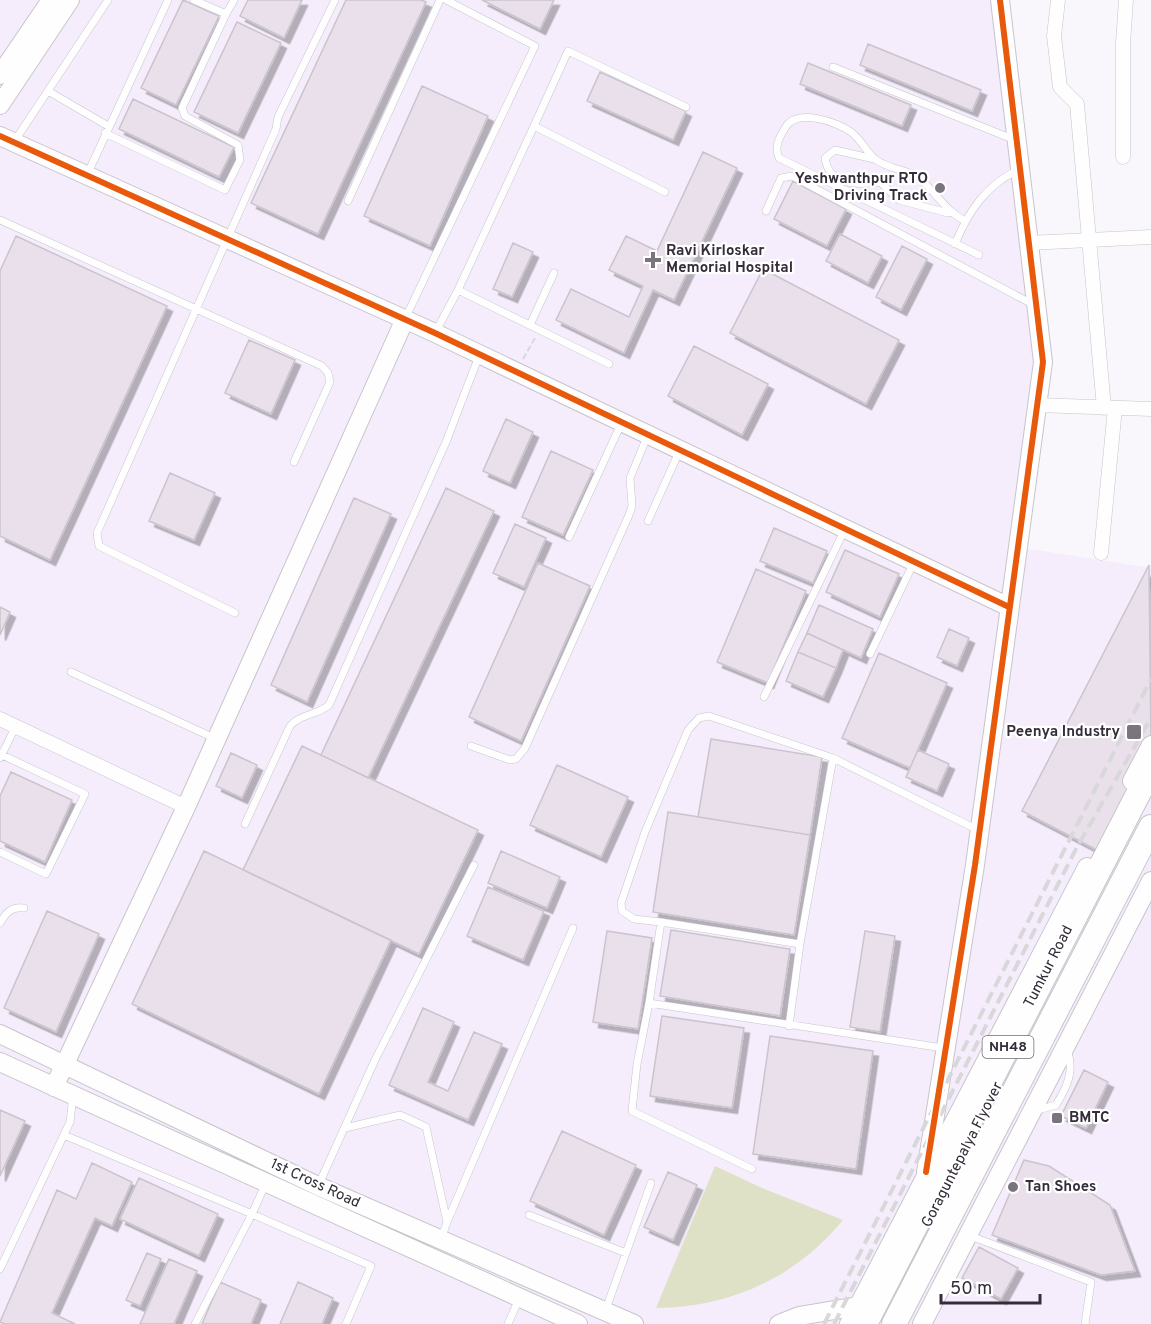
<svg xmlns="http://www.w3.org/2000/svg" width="1151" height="1324" font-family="Overpass,sans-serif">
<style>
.built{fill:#f5edfc}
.green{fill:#dee1c5}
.building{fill:#eae0eb;stroke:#cac4cc;stroke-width:1.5;filter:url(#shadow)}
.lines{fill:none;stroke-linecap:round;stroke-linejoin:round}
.lane-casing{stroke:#c8c4cc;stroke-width:8}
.street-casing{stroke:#c8c4cc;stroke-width:15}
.secondary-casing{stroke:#c8c4cc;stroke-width:20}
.highway-casing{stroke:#c8c4cc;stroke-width:26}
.path{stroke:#d8d7d9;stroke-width:2;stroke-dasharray:6 3;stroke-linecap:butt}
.lane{stroke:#fefefe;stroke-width:7}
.street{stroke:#fefefe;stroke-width:14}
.secondary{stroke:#fefefe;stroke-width:18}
.highway{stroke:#fefefe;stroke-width:24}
.rail{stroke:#d8d7d9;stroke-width:4;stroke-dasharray:12 6;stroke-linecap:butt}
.cycleway-casing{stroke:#fff;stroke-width:10}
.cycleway{stroke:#e8590c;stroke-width:6}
.poi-dot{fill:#79747d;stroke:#fff;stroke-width:2}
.labels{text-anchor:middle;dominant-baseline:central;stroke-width:4.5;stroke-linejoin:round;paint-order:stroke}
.shield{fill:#fff;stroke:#716c74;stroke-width:1.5}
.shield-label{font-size:14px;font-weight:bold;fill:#342d39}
.poi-label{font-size:15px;font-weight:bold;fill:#342d39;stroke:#fff;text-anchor:start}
.street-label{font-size:15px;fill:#342d39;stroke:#fff}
</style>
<defs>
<filter id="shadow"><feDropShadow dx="5.5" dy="5.5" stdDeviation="0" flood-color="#0004"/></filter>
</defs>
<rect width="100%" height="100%" fill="#f9f7fb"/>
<path class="built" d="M0,0H1008L1037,351L1012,546L1151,568V1324H0Z"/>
<path class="green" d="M715,1166L762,1188L843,1220C795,1278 731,1307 656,1308Z"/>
<path class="building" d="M183,0L219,16L176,105L141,88Z
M248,0H302L284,38L240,16Z
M346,0H421L426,2L318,234L251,203Z
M482,0H554L540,29Z
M237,22L281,43L238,133L194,112Z
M868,44L981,90L972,111L860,65Z
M808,63L911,105L902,126L800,84Z
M600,72L686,111L673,140L587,101Z
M422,86L488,116L430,246L364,216Z
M133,99L234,147L219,177L119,129Z
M703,152L737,168L674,300L653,290L624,353L556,320L571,289L629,317L643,286L609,270L626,236L657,251Z
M793,181L846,209L827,246L774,219Z
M840,234L882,256L868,283L826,261Z
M16,236L167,306L50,560L0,536V271Z
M513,243L533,252L512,297L493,289Z
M902,246L927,259L901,310L876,297Z
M763,269L899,340L866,404L730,333Z
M249,340L295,360L271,414L225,393Z
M694,346L768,384L742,435L668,396Z
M506,419L533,432L510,483L483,471Z
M551,451L593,470L563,535L522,517Z
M170,473L215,493L194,540L149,521Z
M446,488L494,511L368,778L321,755Z
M354,498L391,514L307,702L271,685Z
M515,524L546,538L524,587L493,573Z
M774,528L827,551L813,583L760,561Z
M845,550L899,574L880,617L826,592Z
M538,563L590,586L521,741L469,717Z
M1149,565L1151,745L1097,850L1022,811Z
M756,569L806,591L768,683L717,662Z
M819,605L873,629L861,658L807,633Z
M0,607L10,612L0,635Z
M949,629L969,638L957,666L937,657Z
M807,633L843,650L836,668L798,652Z
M798,652L836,668L823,697L786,681Z
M879,653L947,683L910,768L842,738Z
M711,739L822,757L810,835L698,817Z
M302,746L478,830L419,954L243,870Z
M918,750L949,764L937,791L906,777Z
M231,753L257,765L242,798L216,786Z
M557,765L628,797L601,857L530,825Z
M11,772L72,800L45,862L0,841V796Z
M668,812L810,835L794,935L653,912Z
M204,851L391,940L319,1094L132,1004Z
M501,851L560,877L547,908L488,883Z
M488,887L544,911L523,960L467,936Z
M47,911L99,934L56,1032L4,1008Z
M671,930L790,949L780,1016L660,996Z
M607,931L652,938L638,1029L593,1022Z
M865,931L895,936L880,1032L850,1027Z
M423,1008L454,1022L428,1082L448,1091L474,1032L502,1044L468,1120L389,1085Z
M662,1016L744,1028L732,1108L650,1096Z
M770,1036L873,1051L856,1169L753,1154Z
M1084,1070L1108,1082L1086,1128L1061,1116Z
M0,1110L25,1121L0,1176Z
M562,1131L636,1165L604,1235L530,1201Z
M1024,1160L1049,1166L1110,1205L1135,1271L1101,1275L992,1235Z
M92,1163L132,1182L112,1226L95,1218L52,1313L75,1324H5L0,1322L57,1190L76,1199Z
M668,1172L697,1185L673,1240L644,1227Z
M139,1178L218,1214L199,1256L120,1219Z
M979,1247L1018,1268L1001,1299L962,1278Z
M147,1253L161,1259L140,1306L126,1300Z
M169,1259L197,1271L174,1324H140Z
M220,1282L261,1300L251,1324H202Z
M298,1282L333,1298L322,1324H280Z"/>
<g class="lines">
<defs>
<path id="lane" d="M226,14L234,0
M833,67L1015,140
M48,91L108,126
M534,126L568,51L686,107
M105,133L225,190L240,160L238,145L185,116L182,108L226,14L194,0
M14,142L108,0
M874,159L835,150L825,158C829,186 858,185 880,182L899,200L948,213
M87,175L168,0
M348,201L440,0
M766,211L781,178L792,176L1034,305
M0,220L322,366L328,373L330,382L294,462
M965,221C943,210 933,186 914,175C902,169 886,168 875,159C866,152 862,140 851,132C836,121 796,108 785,128C779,138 774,147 779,158L979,255
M955,244C968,212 986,185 1018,170
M458,290L534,126L665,192
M405,319L535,46L446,0
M530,325L554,273
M435,333L458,290L609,364
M648,521L679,452
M569,537L621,424
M235,613L99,546L97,533L276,129L278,117L335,0
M870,654L914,562
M71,672L214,738
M764,697L844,531
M471,746L510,760L516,759L525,748L629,515L632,506L630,478L647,437
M0,754L85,794L46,874L0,852
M0,758L16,726
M245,824L290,726C302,713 316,716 329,705L446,442L479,356
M661,922L800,944
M0,923C6,913 11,906 24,908
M649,1003L661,922L634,919L622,911L621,903L645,832L688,730L699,718L709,716L833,758
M789,1026L800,944L833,758L978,830
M1034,1111L1056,1105C1067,1087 1075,1071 1067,1050
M345,1128L400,1115L426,1127L447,1222L441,1239
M64,1135L252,1214L265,1185
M752,1169L632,1111L637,1064L649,1003L943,1048
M319,1184L375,1060L474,865
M529,1215L626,1253
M447,1222L573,928
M968,1235L1091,1282L1085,1324
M0,1269L70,1122L73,1095
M606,1309L651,1183
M195,1324L252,1214L371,1266L346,1324
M508,1324L519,1299"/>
<path id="street" d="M1058,0L1054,36L1060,87L1077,104L1104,408
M1123,157V43L1126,0
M1028,243L1151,237
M1037,405L1151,409
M1101,553L1115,408
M0,719L186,807"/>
<path id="secondary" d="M0,75L51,0
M0,105L70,0
M0,136L435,333L1009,607
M1132,781L1151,745
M0,1034L318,1186L634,1324
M0,1062L578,1324
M54,1087L186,807L405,319
M926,1172L975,865L1043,362L1000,0
M779,1324L799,1316L858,1306
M849,1324L1087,867
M922,1324L1151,881"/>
<path id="highway" d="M865,1324L1151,769
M894,1324L1151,827"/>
</defs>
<use href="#lane" class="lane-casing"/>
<use href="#street" class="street-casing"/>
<use href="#secondary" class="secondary-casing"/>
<use href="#highway" class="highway-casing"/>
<path class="path" d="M523,359L535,338"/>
<use href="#lane" class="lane"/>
<use href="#street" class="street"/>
<use href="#secondary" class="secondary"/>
<use href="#highway" class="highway"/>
<path class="rail" d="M824,1324L1151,679
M834,1324L1077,847L1151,718"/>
<defs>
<path id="cycleway" d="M0,136L435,333L1009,607
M926,1172L975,865L1043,362L1000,0"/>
</defs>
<use href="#cycleway" class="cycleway-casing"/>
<use href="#cycleway" class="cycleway"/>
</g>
<g class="poi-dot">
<circle cx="940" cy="188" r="6"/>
<path d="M650 251h6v6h6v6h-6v6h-6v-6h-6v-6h6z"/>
<rect x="1126" y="724" width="16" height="16" rx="3"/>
<rect x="1051" y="1112" width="12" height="12" rx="3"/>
<circle cx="1013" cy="1187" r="6"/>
</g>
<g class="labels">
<rect class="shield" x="982.5" y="1036" width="51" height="22" rx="4.5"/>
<g class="shield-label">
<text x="1008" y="1047">NH48</text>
</g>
<g class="poi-label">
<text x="928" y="179" text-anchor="end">Yeshwanthpur RTO<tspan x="928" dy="17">Driving Track</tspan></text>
<text x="666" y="251">Ravi Kirloskar<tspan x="666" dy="17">Memorial Hospital</tspan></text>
<text x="1120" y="732" text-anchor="end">Peenya Industry</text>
<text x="1069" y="1118">BMTC</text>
<text x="1025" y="1187">Tan Shoes</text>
</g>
<g class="street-label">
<text transform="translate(1049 967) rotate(-63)">Tumkur Road</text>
<text transform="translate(963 1155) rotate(-63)">Goraguntepalya Flyover</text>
<text transform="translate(315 1184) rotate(25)">1st Cross Road</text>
</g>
</g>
<path d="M941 1294v9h99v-9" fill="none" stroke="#342d39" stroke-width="3"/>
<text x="950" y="1294" font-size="18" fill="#342d39" stroke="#ffffff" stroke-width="4.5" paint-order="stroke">50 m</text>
</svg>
